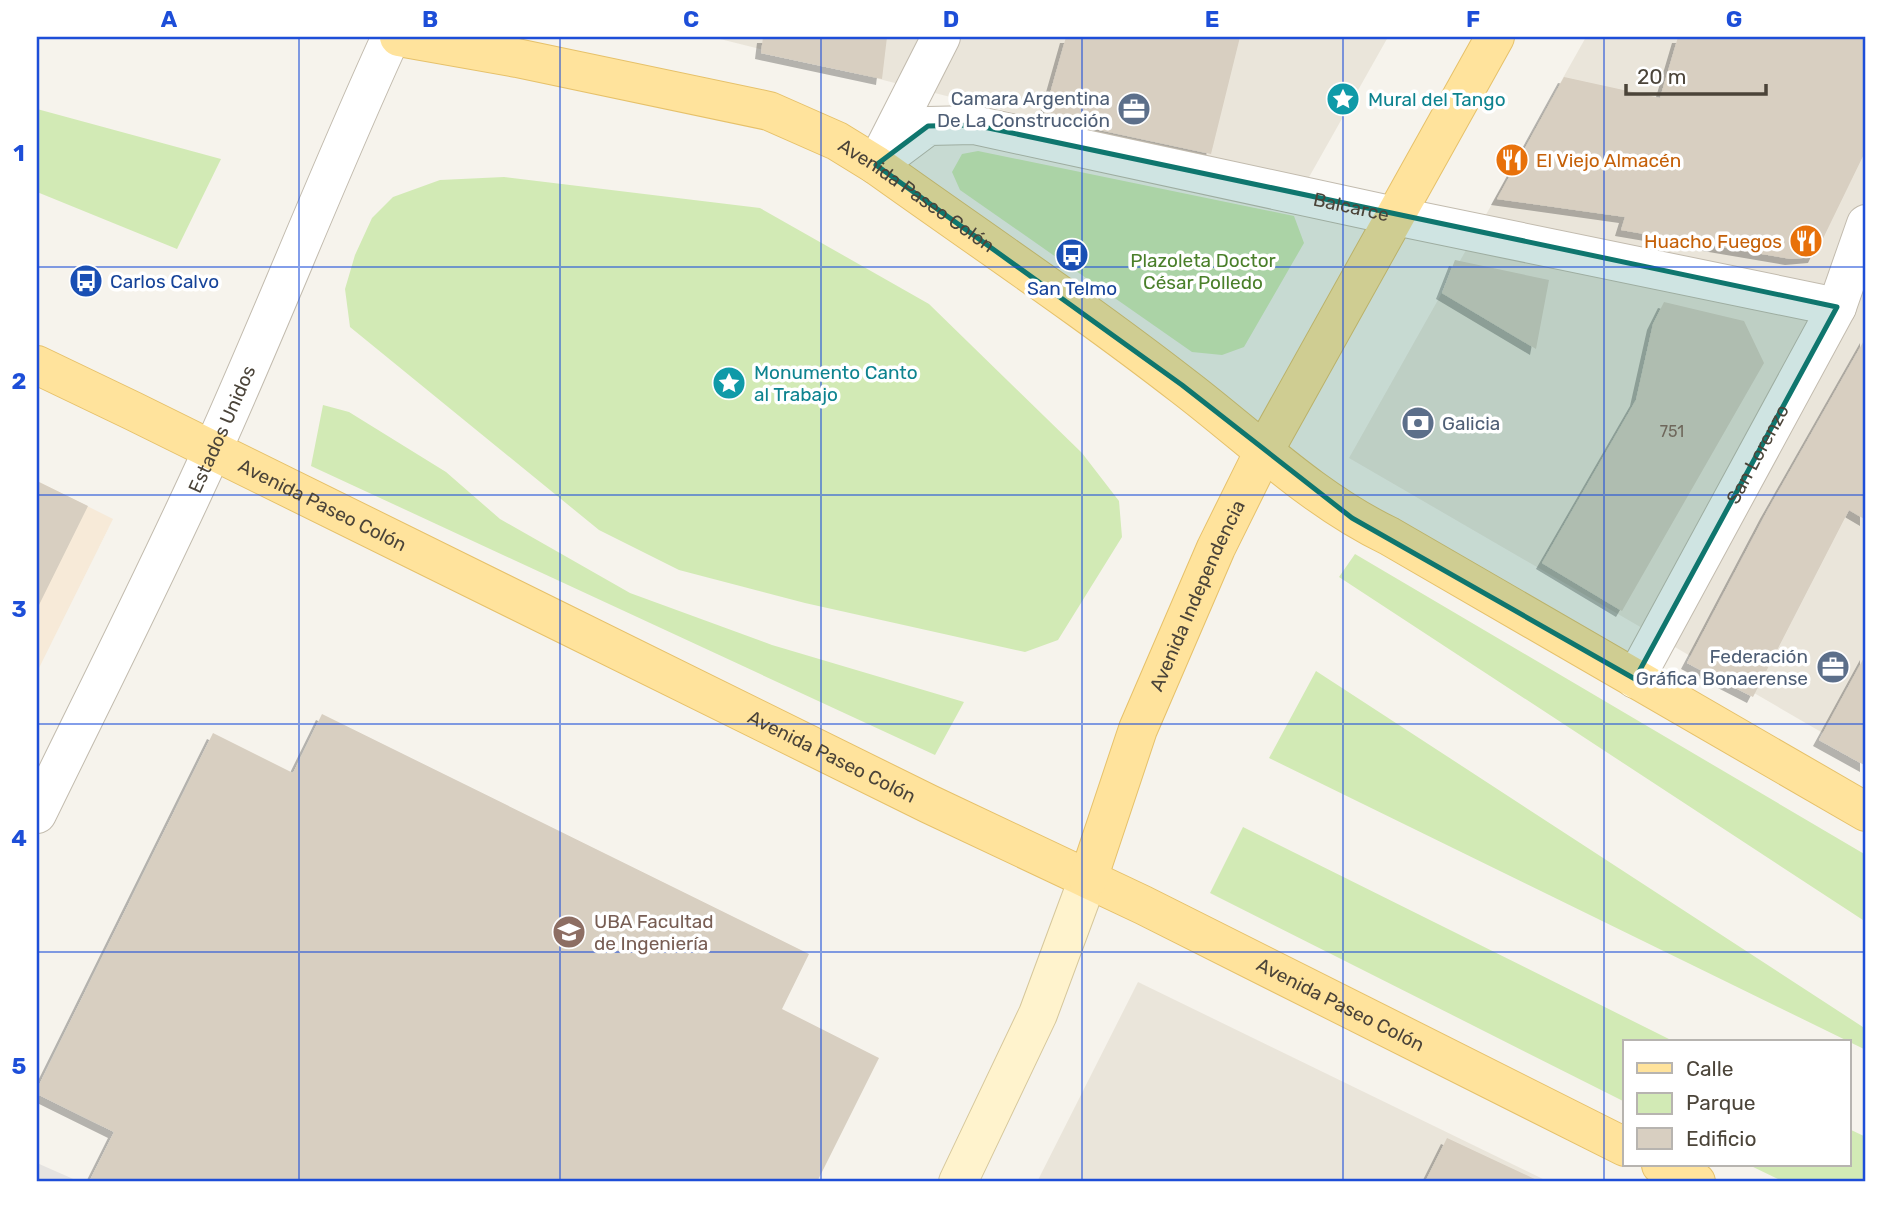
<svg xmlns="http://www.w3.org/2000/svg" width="1903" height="1219" font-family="Rubik,sans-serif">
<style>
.residential{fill:#eae5da}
.commercial{fill:#f7ead8}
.green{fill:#d2eab5}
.parking{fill:#e5e3e0}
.building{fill:#d8cfc1;filter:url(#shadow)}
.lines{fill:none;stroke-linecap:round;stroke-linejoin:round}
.minor-casing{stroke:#c2bbae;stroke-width:40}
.secondary-casing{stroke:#d6c79b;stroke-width:40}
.primary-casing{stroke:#e6c16a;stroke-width:40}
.minor{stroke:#fff;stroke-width:38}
.secondary{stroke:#fff3cd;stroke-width:38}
.primary{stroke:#ffe39c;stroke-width:38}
.marked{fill:#0f766e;fill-opacity:0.2;stroke:#0f766e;stroke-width:5;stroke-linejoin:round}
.grid{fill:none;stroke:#1d4ed8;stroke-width:2;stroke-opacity:0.55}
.labels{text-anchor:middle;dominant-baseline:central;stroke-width:7;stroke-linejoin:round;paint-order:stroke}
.number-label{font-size:16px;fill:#6e675b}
.service-label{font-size:19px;fill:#4e5e75;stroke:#fff;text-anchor:end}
.culture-label{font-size:19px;fill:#0d838f;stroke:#fff;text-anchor:start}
.food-label{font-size:19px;fill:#c56008;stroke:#fff;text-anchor:start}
.street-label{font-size:19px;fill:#4b4439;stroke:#fff}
.park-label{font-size:19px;fill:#4a7f2a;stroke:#fff}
.transit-label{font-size:19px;fill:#164399;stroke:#fff;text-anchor:start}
.education-label{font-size:19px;fill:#785e54;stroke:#fff;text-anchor:start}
.neatline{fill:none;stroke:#1d4ed8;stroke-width:2.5}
.grid-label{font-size:23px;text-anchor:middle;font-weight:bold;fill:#1d4ed8}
</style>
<defs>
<filter id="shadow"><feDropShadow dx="-6" dy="6" stdDeviation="0" flood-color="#0004"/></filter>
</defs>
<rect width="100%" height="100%" fill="#f6f3ec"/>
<path class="residential" d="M712,37H1388L1304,186Z
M1586,37H1866V758L1349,458Z
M1138,982L1549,1182H1037Z"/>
<path class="commercial" d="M37,481L113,519L37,672Z"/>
<path class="green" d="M37,109L221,159L177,249L37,192Z
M978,151L1294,216L1304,243L1244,347L1222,355L1192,352L960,190L952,172L962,154Z
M504,177L760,208L929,304L1082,453L1119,501L1122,537L1058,640L1025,652L805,603L679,570L599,530L350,327L345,289L355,255L372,218L393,197L440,180Z
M323,405L349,412L446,472L500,519L630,593L772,645L964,702L935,755L311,466Z
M1355,554L1866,855V922L1339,577Z
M1316,671L1866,1029V1050L1269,758Z
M1243,827L1675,1042H1625V1102L1210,893Z
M1849,1129L1866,1137V1182H1784L1749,1165H1849Z"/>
<path class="parking" d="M37,1163L80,1182H37Z"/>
<path class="building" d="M763,37H887L882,79L761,53Z
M1066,37H1240L1211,154L1043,118Z
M1678,37H1866V150L1814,257L1791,259L1621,230L1625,217L1497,199L1564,77L1660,98Z
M1455,260L1549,280L1536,349L1442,293Z
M1664,302L1744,321L1764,363L1622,611L1542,563L1636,400L1653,324Z
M1866,337V520L1849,510L1753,697L1687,663L1766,513Z
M37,481L88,506L37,609Z
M1866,654V766L1819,740Z
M322,714L809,954L782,1009L879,1058L817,1182H89L114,1132L37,1094V1089L213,733L293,773Z
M1447,1138L1541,1182H1425Z"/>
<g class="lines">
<defs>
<g id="minor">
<path d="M880,157L941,37"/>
<path id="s1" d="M876,165L928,126L974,125L1395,216L1837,307"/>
<path id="s2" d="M1635,679L1837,307L1866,224"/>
<path id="s3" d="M37,814C96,693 157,573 212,451C274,314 328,174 391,37"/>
</g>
<path id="secondary" d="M958,1182L1038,1014L1088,879"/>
<g id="primary">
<path id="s4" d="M399,37L517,58L769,111L837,141L876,165C978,238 1084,309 1183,386C1250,437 1312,499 1389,536L1866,812"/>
<path id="s5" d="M37,365L133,411L929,804L1143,905L1625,1147"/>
<path id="s6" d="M1088,879L1138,729L1216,548L1264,451L1495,37"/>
<path d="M1661,1165L1696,1182"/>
</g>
</defs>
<use href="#minor" class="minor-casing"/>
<use href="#secondary" class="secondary-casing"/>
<use href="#primary" class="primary-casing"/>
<use href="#minor" class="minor"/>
<use href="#secondary" class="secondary"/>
<use href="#primary" class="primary"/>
</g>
<path class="marked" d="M974,125L1837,307L1635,679L1352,518L1182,385L876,165L928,126Z"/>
<path class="grid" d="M299,37V1182M560,37V1182M821,37V1182M1082,37V1182M1343,37V1182M1604,37V1182M37,267H1866M37,495H1866M37,724H1866M37,952H1866"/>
<defs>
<symbol id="sight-disc" viewBox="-11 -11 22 22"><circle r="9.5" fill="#0f9aa8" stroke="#fff"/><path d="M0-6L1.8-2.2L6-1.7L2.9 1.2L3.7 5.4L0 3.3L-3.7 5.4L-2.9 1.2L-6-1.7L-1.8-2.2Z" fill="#fff"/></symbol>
<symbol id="office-disc" viewBox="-11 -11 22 22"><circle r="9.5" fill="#5c6f8a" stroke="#fff"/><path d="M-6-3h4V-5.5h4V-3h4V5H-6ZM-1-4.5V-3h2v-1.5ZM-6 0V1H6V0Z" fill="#fff"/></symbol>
<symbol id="restaurant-disc" viewBox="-11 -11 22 22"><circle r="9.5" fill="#e8710a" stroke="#fff"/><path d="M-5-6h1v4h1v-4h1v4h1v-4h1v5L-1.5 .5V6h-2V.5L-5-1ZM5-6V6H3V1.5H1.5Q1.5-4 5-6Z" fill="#fff"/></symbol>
<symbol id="bus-disc" viewBox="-11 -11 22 22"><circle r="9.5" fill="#1a4fb4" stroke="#fff"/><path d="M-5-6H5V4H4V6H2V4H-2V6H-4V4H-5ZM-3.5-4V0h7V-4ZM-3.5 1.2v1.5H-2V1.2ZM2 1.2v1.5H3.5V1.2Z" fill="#fff"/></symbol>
<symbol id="bank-disc" viewBox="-11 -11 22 22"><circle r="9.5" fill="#5c6f8a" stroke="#fff"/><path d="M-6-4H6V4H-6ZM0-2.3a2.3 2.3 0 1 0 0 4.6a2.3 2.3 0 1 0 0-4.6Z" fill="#fff"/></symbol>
<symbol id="university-disc" viewBox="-11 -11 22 22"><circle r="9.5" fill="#8d6e63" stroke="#fff"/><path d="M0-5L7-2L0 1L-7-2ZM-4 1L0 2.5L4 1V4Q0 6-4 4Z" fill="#fff"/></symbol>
</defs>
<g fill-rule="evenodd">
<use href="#sight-disc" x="1324" y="80" width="38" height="38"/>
<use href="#office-disc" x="1115" y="90" width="38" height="38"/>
<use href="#restaurant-disc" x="1493" y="141" width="38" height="38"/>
<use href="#restaurant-disc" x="1787" y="222" width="38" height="38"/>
<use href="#bus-disc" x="1053" y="236" width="38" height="38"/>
<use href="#bus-disc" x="67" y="262" width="38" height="38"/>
<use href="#sight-disc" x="710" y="364" width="38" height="38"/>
<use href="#bank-disc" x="1399" y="404" width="38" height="38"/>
<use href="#office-disc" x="1814" y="648" width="38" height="38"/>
<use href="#university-disc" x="550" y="913" width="38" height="38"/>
</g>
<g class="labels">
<g class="number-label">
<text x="1672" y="431">751</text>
</g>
<g class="service-label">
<text x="1110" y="98">Camara Argentina<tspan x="1110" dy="22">De La Construcción</tspan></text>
<text x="1442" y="423" text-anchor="start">Galicia</text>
<text x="1808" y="656">Federación<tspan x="1808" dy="22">Gráfica Bonaerense</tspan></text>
</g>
<g class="culture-label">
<text x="1368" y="99">Mural del Tango</text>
<text x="754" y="372">Monumento Canto<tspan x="754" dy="22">al Trabajo</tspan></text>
</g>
<g class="food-label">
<text x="1536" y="160">El Viejo Almacén</text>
<text x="1782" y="241" text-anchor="end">Huacho Fuegos</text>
</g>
<g class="street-label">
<text stroke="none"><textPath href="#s4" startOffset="548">Avenida Paseo Colón</textPath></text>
<text stroke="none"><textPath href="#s1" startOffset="497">Balcarce</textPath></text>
<text stroke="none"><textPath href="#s3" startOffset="427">Estados Unidos</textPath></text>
<text stroke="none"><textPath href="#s2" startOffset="256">San Lorenzo</textPath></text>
<text stroke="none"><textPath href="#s5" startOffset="318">Avenida Paseo Colón</textPath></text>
<text stroke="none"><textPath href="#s6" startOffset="304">Avenida Independencia</textPath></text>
<text stroke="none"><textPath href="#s5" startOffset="886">Avenida Paseo Colón</textPath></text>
<text stroke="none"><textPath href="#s5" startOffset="1452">Avenida Paseo Colón</textPath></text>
</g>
<g class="park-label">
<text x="1203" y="260">Plazoleta Doctor<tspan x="1203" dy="22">César Polledo</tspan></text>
</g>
<g class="transit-label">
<text x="110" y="281">Carlos Calvo</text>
<text x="1072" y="288" text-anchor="middle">San Telmo</text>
</g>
<g class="education-label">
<text x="594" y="921">UBA Facultad<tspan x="594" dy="22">de Ingeniería</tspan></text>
</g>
</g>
<rect width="1903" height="1219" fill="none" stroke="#ffffff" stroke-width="77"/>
<rect x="1623" y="1040" width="228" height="126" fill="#ffffff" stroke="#b7b4b0" stroke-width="2"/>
<rect x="1637" y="1063" width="35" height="10" fill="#ffe39c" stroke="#b7b4b0" stroke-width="2"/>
<text x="1686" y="1076" font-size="21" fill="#4b4439">Calle</text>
<rect x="1637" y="1093" width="35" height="21" fill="#d2eab5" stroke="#b7b4b0" stroke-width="2"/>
<text x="1686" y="1110" font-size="21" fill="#4b4439">Parque</text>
<rect x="1637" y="1128" width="35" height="21" fill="#d8cfc1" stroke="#b7b4b0" stroke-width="2"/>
<text x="1686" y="1146" font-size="21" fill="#4b4439">Edificio</text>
<path d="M1626 84v10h140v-10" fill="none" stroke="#4b4439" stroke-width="3.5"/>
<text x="1637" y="84" font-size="21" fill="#4b4439" stroke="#ffffff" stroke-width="5" paint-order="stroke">20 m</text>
<rect x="38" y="38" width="1826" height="1142" class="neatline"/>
<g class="grid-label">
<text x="169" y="27">A</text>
<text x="430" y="27">B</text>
<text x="691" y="27">C</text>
<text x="951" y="27">D</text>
<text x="1212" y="27">E</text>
<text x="1473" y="27">F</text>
<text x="1734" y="27">G</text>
<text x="19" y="161">1</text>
<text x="19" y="389">2</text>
<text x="19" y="617">3</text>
<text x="19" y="846">4</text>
<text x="19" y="1074">5</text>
</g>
</svg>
